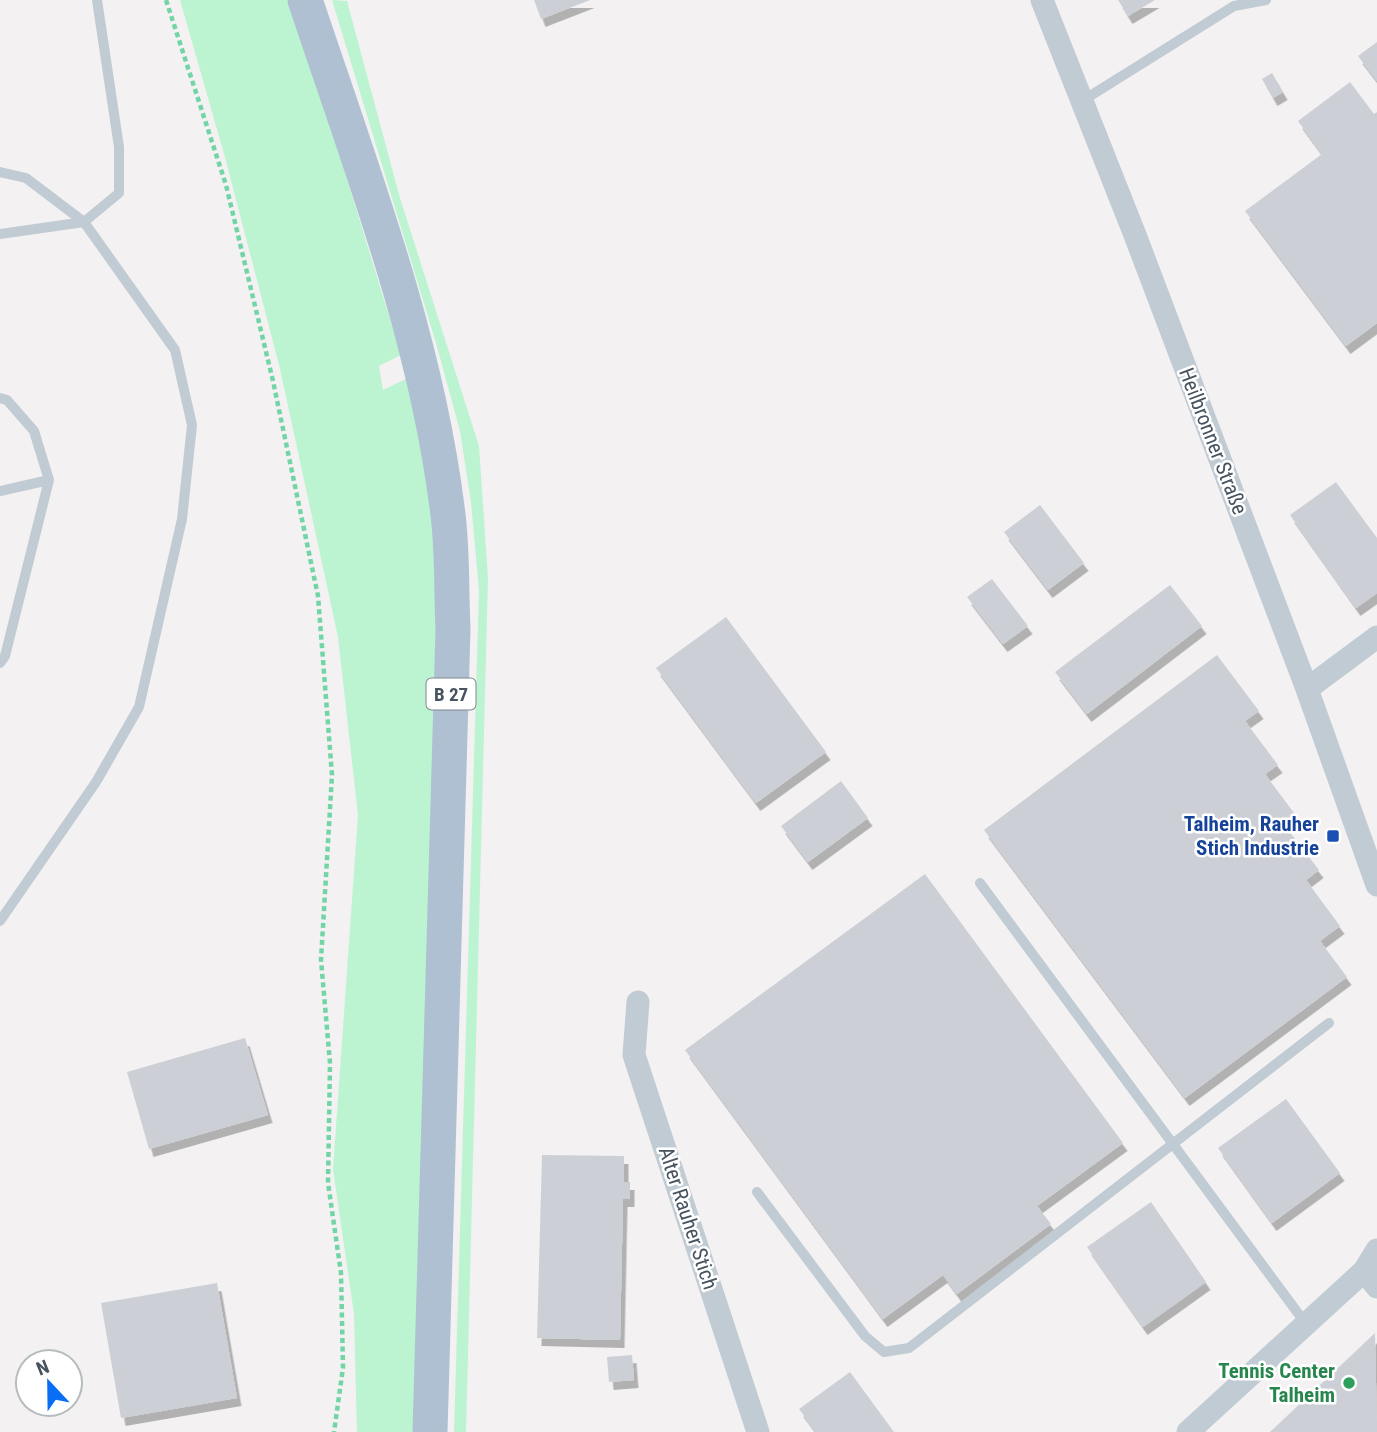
<svg xmlns="http://www.w3.org/2000/svg" width="1377" height="1432" font-family="'Roboto Condensed',sans-serif">
<style>
.green{fill:#bcf4d2}
.building{fill:#ccd0d6;filter:url(#shadow)}
.lines{fill:none;stroke-linecap:round;stroke-linejoin:round}
.path{stroke:#71d5a5;stroke-width:4.5;stroke-dasharray:5 3.5;stroke-linecap:butt}
.service{stroke:#c0cbd4;stroke-width:10}
.minor{stroke:#c0cbd4;stroke-width:23}
.primary{stroke:#aec0d2;stroke-width:35}
.transit-dot{fill:#1a4fb4;stroke:#fff;stroke-width:2.5}
.leisure-dot{fill:#2e9e5b;stroke:#fff;stroke-width:2.5}
.labels{text-anchor:middle;dominant-baseline:central;stroke-width:5;stroke-linejoin:round;paint-order:stroke}
.shield{fill:#fff;stroke:#7e8790;stroke-width:2}
.shield-label{font-size:19px;font-weight:bold;fill:#475460}
.street-label{font-size:21px;fill:#475460;stroke:#fff}
.transit-label{font-size:21px;font-weight:bold;fill:#164399;stroke:#fff;text-anchor:end}
.leisure-label{font-size:21px;font-weight:bold;fill:#27864d;stroke:#fff;text-anchor:end}
</style>
<defs>
<filter id="shadow"><feDropShadow dx="4.5" dy="8" stdDeviation="0" flood-color="#0004"/></filter>
</defs>
<rect width="100%" height="100%" fill="#f3f1f1"/>
<path class="green" d="M180,0H292L401,355L379,366L383,390L408,378L435,509L440,590L414,1432H357L354,1314L333,1169L358,815L338,637L280,369L226,161Z
M332,0L347,1L400,198L479,446L488,578L466,1432H454L479,591L471,502L460,431L436,343Z"/>
<path class="building" d="M534,0H590L541,19Z
M1118,0H1155L1128,16Z
M1377,42V81L1358,56Z
M1272,73L1283,92L1273,98L1262,79Z
M1350,82L1374,114L1377,112V323L1346,346L1245,211L1322,154L1298,121Z
M1336,482L1377,538V593L1356,608L1290,515Z
M1040,505L1084,563L1048,590L1004,532Z
M992,579L1028,626L1003,644L967,597Z
M1170,585L1202,626L1087,714L1055,672Z
M726,617L826,752L756,803L656,668Z
M1217,655L1259,711L1245,721L1278,765L1265,774L1297,817L1285,826L1319,870L1306,880L1340,926L1320,941L1347,977L1185,1098L984,830Z
M841,781L868,818L808,862L781,826Z
M925,874L1123,1143L1037,1206L1051,1224L957,1294L943,1275L883,1319L685,1050Z
M245,1038L268,1115L149,1149L127,1072Z
M1286,1099L1340,1173L1272,1223L1218,1148Z
M542,1155L624,1156V1182H630V1199H623L620,1340L537,1338Z
M1151,1202L1206,1282L1143,1327L1087,1247Z
M217,1283L237,1398L121,1418L101,1303Z
M1375,1333L1377,1432H1270Z
M632,1355L634,1380L609,1382L607,1357Z
M850,1372L894,1432H816L799,1409Z"/>
<g class="lines">
<path class="path" d="M166,0L226,185L273,381L318,596L332,775L321,960L330,1063L328,1183L341,1273L343,1368L334,1432"/>
<path class="service" d="M1082,101L1234,6L1266,0
M0,172L26,178L84,222L175,350L192,425L182,519L139,707L96,782L0,921
M0,234L84,222L119,193V147L97,0
M0,398L7,400L34,431L49,480L5,656L0,663
M0,491L49,480
M980,883L1306,1324
M757,1192L865,1336L884,1352L909,1348L1329,1023"/>
<path class="minor" d="M1042,0L1135,235L1307,689L1377,885
M1307,689L1377,637
M638,1002L634,1055L758,1432
M1364,1271L1377,1287
M1188,1432L1364,1271L1377,1250"/>
<path class="primary" d="M305,0C360,165 425,333 447,507C453,547 451,589 453,629L430,1432"/>
</g>
<rect class="transit-dot" x="1326" y="829" width="14" height="14" rx="3.5"/>
<circle class="leisure-dot" cx="1349" cy="1383" r="7"/>
<g class="labels">
<rect class="shield" x="426.5" y="678.5" width="49" height="31" rx="5"/>
<g class="shield-label">
<text x="451" y="694">B 27</text>
</g>
<g class="street-label">
<text transform="translate(1213 441) rotate(69)">Heilbronner Straße</text>
<text transform="translate(688 1218) rotate(72)">Alter Rauher Stich</text>
</g>
<g class="transit-label">
<text x="1319" y="824">Talheim, Rauher<tspan x="1319" dy="24">Stich Industrie</tspan></text>
</g>
<g class="leisure-label">
<text x="1335" y="1371">Tennis Center<tspan x="1335" dy="24">Talheim</tspan></text>
</g>
</g>
<g transform="translate(49 1383) rotate(338)"><circle r="33" fill="#ffffff" stroke="#b5bbbf" stroke-width="2"/>
<path d="M0-5L12 26L0 18L-12 26Z" fill="#086ef6"/>
<text y="-10" font-size="19" font-weight="bold" text-anchor="middle" fill="#475460">N</text>
</g>
</svg>
